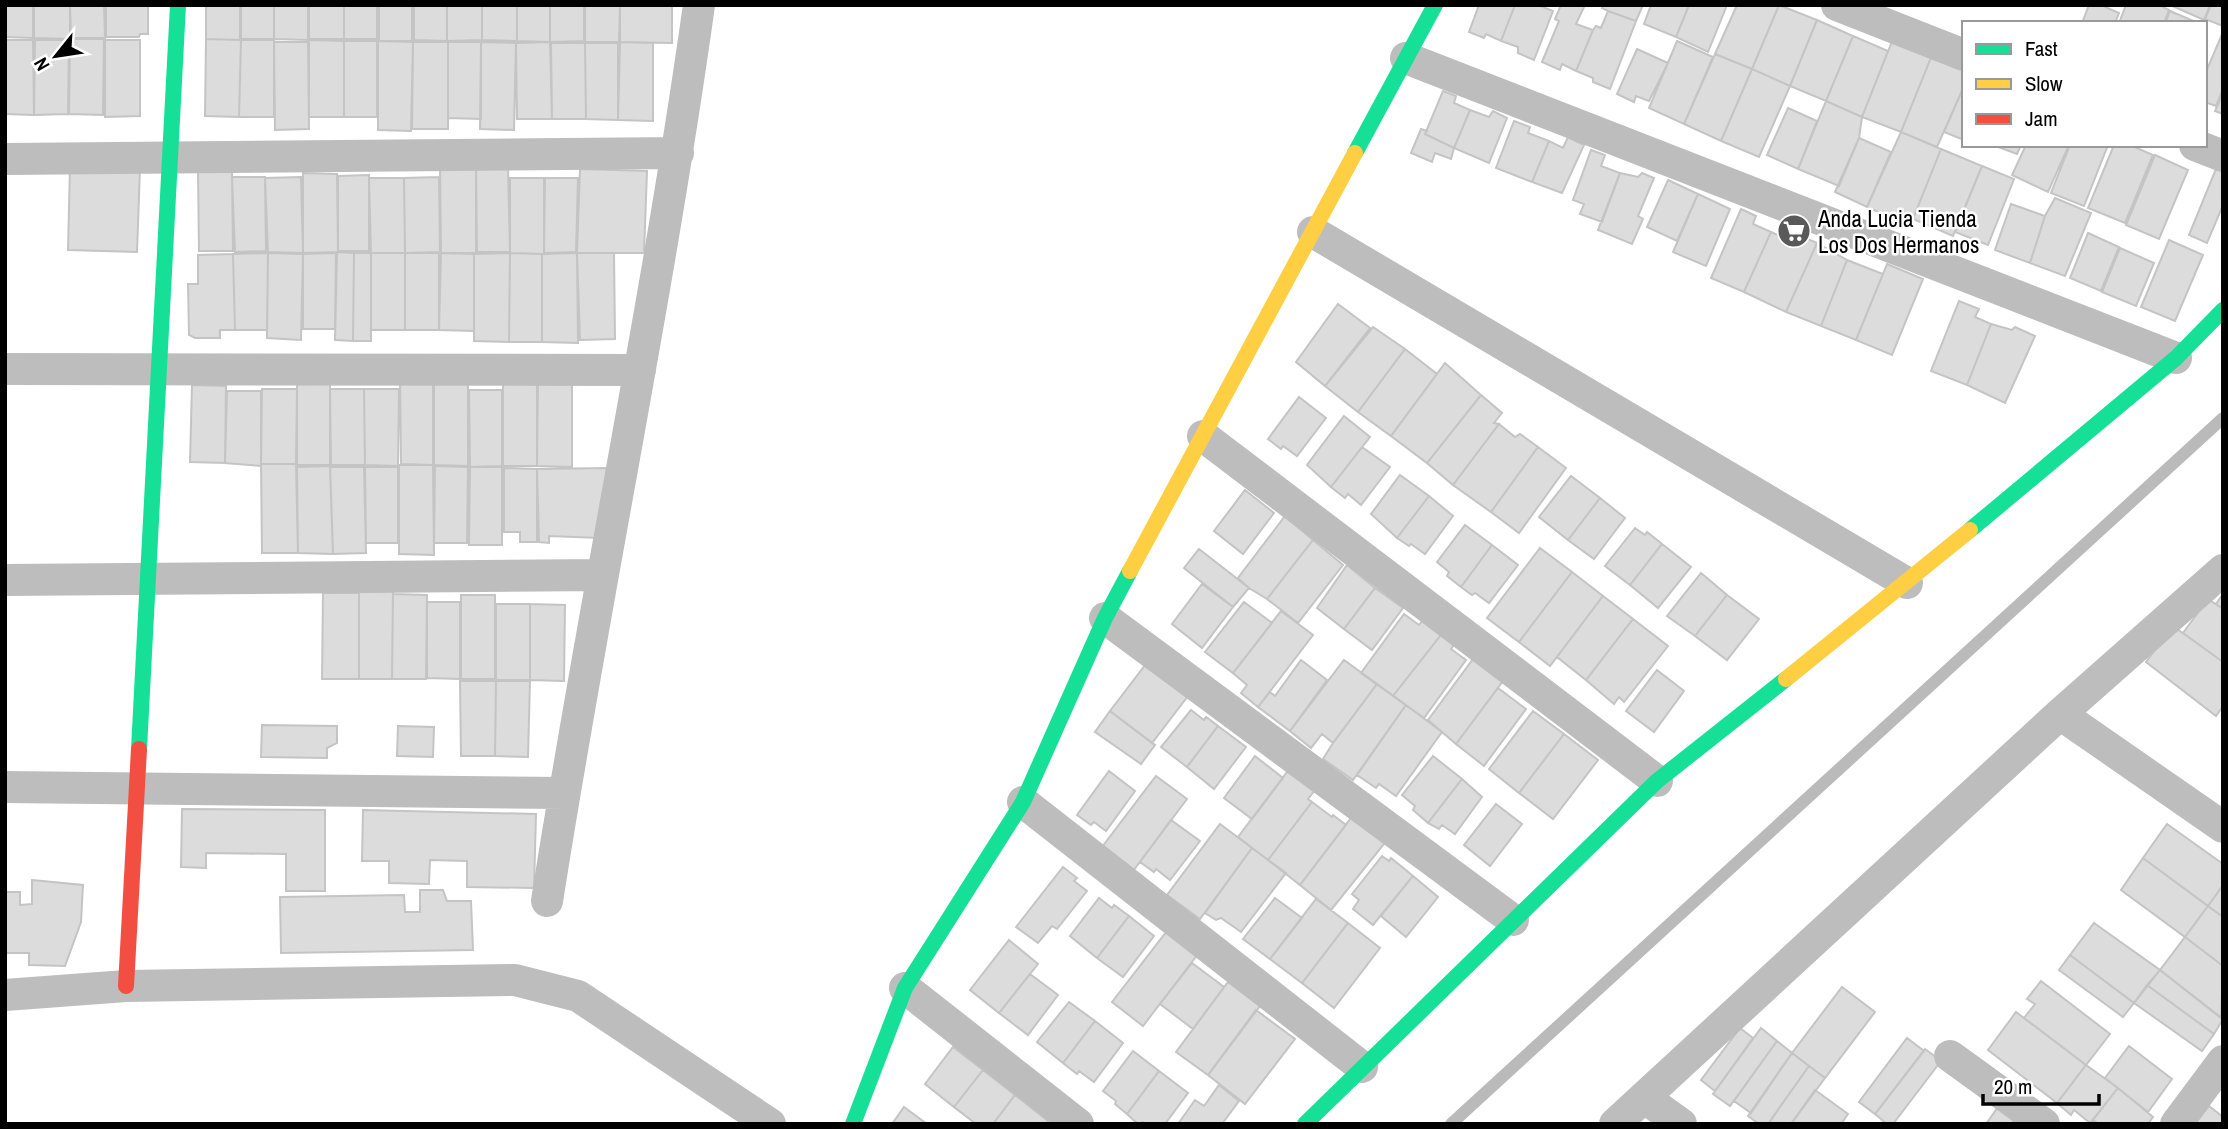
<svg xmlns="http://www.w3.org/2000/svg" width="2228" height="1129" font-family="'Archivo Narrow',sans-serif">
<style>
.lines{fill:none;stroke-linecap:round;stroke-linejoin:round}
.stream{stroke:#bababa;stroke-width:12}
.building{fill:#dcdcdc;stroke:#c4c4c4;stroke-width:2}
.street{stroke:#bdbdbd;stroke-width:32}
.fast{stroke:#16e098;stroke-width:16}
.slow{stroke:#ffcf43;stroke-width:16}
.jam{stroke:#f24e42;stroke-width:16}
.labels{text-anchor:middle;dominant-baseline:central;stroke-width:5;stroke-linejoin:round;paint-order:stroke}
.poi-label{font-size:23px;fill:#000;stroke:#fff;text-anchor:start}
</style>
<rect width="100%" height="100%" fill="#fff"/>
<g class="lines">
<path class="stream" d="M1451,1124L2223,418"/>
</g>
<path class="building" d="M5,5H33V38L5,37Z
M34,5H70V39L34,38Z
M70,5H104L105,38H71Z
M106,5H148V34H140L139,37H106Z
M206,5H240V40L206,39Z
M241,5H274V39H241Z
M274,5H308V40L274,39Z
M309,5H344V39H309Z
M344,5H377V39H344Z
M379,5H412V41H379Z
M414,5H447V41L414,40Z
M447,5H482V40L447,41Z
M482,5H517V41L482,40Z
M517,5H550V42L517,41Z
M550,5H584V41L550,42Z
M585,5H620L619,42H585Z
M620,5H672V43L620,42Z
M1479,5H1515L1501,41L1486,34L1484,38L1469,32Z
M1515,5H1538L1553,11L1534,60L1518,53V47L1501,41Z
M1561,5H1585L1576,24L1593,30L1576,71L1562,64L1560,70L1542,62L1559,21L1555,19Z
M1603,5H1643L1636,21L1608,11L1602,8Z
M1651,5H1689L1676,37L1644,24Z
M1689,5H1727L1708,52L1676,37Z
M1737,5H1779L1752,69L1715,54Z
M1779,5L1817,20L1790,86L1752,69Z
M2089,5H2101L2119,13L2115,23H2082Z
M2126,5H2159L2169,10L2164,23H2119Z
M2170,5H2210L2204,20Z
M2211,5H2223V26L2205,19Z
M1608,11L1636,21L1610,89L1593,82V78L1576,71L1593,30L1596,26L1601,28Z
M2170,11L2198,23H2165Z
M1817,20L1853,36L1826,101L1790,86Z
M2223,32V89L2216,106L2205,102V74Z
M1853,36L1888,51L1862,117L1826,101Z
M70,39H104L103,115L69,114Z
M206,39L241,40L239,117L205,116Z
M1893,39L1932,55L1901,132L1862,117Z
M5,40H33L34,115L5,114Z
M35,40H69L68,114L34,115Z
M105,40H140V116L105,117Z
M241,40H274V117H239Z
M309,40L344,41V117H309Z
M344,41H377V117H344Z
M378,41L413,42L411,131L378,130Z
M1677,41L1713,57L1684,124L1649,108Z
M274,42H308L309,129L275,130Z
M413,42H448V129H412Z
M448,42H481V119L448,118Z
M481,42L516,43L514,130L480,129Z
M550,42L552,119H517L516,43Z
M620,42L653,43V121L618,120Z
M551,43H585L586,119H552Z
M585,43H618V120L586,119Z
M1637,49L1668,63L1649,101L1636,96L1634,102L1617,94Z
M1715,54L1752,69L1721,141L1684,124Z
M1932,55L1964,68V86L1937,147L1901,132Z
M1752,69L1790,86L1759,157L1721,141Z
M1964,86V140L1944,132Z
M1443,91L1456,96L1454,103L1470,110L1454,148L1425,134Z
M2223,93V114L2215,111Z
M1826,101L1862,117L1859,138L1839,186L1798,169Z
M1788,108L1817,121L1798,169L1767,155Z
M1470,110L1489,117L1493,111L1507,118L1489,163L1454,148Z
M1514,121L1530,127L1528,133L1549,141L1532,182L1496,168Z
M1421,129L1427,131L1425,134L1454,148L1451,159L1435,153L1432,162L1411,153Z
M1901,132L1941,149L1910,226L1867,207Z
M1568,137L1584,145L1562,193L1532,182L1549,141L1563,148Z
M1859,138L1891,152L1867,207L1835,192Z
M1993,145H2021L2017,154Z
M2026,145H2069L2048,192L2012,175Z
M2070,145H2108L2084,206L2051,193Z
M2114,145H2130L2153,155L2125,223L2088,208Z
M1941,149L1982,166L1953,236L1913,219Z
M1591,150L1605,155L1601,166L1620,173L1602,222L1580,214L1584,204L1573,200Z
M2155,155L2188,170L2159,239L2126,225Z
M2218,164L2223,165V205L2207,243L2189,235Z
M70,166L140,168L137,252L68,250Z
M440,166H476V253H441Z
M476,166H508L510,252H477Z
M1982,166L2014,179L1988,245L1955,232Z
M580,169L647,171L644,253H577Z
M232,171L233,251H199L198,172Z
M303,173L337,174L338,252L303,253Z
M1620,173L1638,177L1642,173L1654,178L1638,216L1643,219L1632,244L1598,230Z
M369,175V251H338V176Z
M232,177H265L266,251L235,252Z
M301,177L303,253L268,252L265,178Z
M439,177L440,252L405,253L404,178Z
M369,178H404L405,253H371Z
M510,178H544V254L510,253Z
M545,178H578L576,252L544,253Z
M1668,180L1698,194L1677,241L1647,227Z
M1698,194L1730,209L1706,266L1673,252Z
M2055,198L2091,213L2065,276L2030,263L2045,216Z
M2011,204L2045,216L2030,263L1995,250Z
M1741,209L1756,216L1753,224L1771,232L1744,292L1711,278Z
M1771,232L1789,240L1792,232L1817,243L1786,312L1744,292Z
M2088,233L2119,247L2101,291L2070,278Z
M2169,240L2203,255L2175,321L2141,307Z
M1817,243L1847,260L1821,326L1786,312Z
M2120,248L2154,263L2136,306L2102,292Z
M337,252L354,253L353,341L335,340Z
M268,253L303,254L301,340L267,338Z
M268,253L267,330H235L233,254Z
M336,253L335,329H303V254Z
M354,253H371V341H353Z
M371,253H405V330H371Z
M405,253H439V330H405Z
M441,253L474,254V331L439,330Z
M510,253L542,254V342H509Z
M510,253L509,342L474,341V254Z
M577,253H614L615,339L580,340Z
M577,253L578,343L542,342V254Z
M233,254L235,330H220V338H195L189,335L188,284H198V255Z
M1847,260L1883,274L1856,340L1821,326Z
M1887,264L1923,279L1892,355L1856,340Z
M1959,301L1979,309L1975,317L1991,324L1967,385L1931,371Z
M1338,304L1370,328L1325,386L1296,362Z
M1991,324L2012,330L2015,327L2035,336L2005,403L1967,385Z
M1373,327L1405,349L1358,412L1325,386Z
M1405,349L1437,374L1391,436L1358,412Z
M1445,363L1481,395L1427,463L1391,436Z
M297,378H330V465H297Z
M400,379H433V465L401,464Z
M434,379H468V466L434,465Z
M503,379H537V466H503Z
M538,382L572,383V467L537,466Z
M192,385L226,386L225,463L190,462Z
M262,389H297L296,464H261Z
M330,389H364L365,465H331Z
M364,389H399L398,466L365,465Z
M469,390H502V466L470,467Z
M227,391H261V466L225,463Z
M1481,395L1502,413L1494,423L1499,424L1453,485L1427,463Z
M1299,397L1326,418L1297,456L1283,446L1281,449L1268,439Z
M1344,416L1370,437L1331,487L1307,465Z
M1499,424L1515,437L1520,434L1538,447L1491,512L1453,485Z
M1362,447L1390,467L1361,505L1348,494L1345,498L1331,487Z
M1538,447L1566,468L1519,533L1491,512Z
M261,464H296L298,553H262Z
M399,465H433L434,555L399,554Z
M330,466L333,554L298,553L297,467Z
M435,466L468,467L467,543H434Z
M330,467H364L366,553L333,554Z
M365,467H398V543H366Z
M470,467H502V545H469Z
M504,468L537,469V542H520V532H504Z
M609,468L599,538L549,536V543L539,542L537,469Z
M1400,475L1429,496L1397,538L1371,514Z
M1571,476L1600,498L1568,540L1539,517Z
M1245,490L1274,513L1243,554L1214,531Z
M1429,496L1453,516L1425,554L1411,544L1409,546L1397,538Z
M1600,498L1625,518L1594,559L1568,540Z
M1285,516L1313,540L1267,599L1249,588L1238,578Z
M1465,525L1492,545L1461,587L1447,576L1449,572L1437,562Z
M1635,528L1645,535L1647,532L1662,544L1630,585L1605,566Z
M1313,540L1343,565L1298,623L1267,599Z
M1662,544L1691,567L1658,608L1630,585Z
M1492,545L1518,565L1489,603L1475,593L1472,595L1461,587Z
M1540,548L1572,572L1519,642L1487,618Z
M1199,549L1249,588L1233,607L1184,568Z
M1347,565L1375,588L1344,629L1317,608Z
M1572,572L1603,596L1550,666L1519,642Z
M1701,573L1727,595L1695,636L1667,616Z
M1202,584L1233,607L1202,648L1172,624Z
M1375,588L1403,608L1372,650L1344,629Z
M359,591H393L392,679H359Z
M323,593H359V679H322Z
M393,594L427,595L426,679H392Z
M2223,594V609L2216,604Z
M461,595H495V679H461Z
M1727,595L1759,619L1727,660L1695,636Z
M1603,596L1633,619L1586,680L1557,657Z
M2208,599L2223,609V662L2183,633Z
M427,602H460V679L427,678Z
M1244,602L1272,623L1233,673L1205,652Z
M496,604H530V680H496Z
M530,604L565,605L564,681L530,680Z
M1281,611L1313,635L1258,707L1241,693L1247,685L1233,673Z
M1404,614L1419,625L1423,620L1441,635L1393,696L1361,673Z
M1633,619L1668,646L1624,702L1619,697L1614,704L1586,680Z
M2173,626L2223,662V706L2216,716L2146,662Z
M1441,635L1454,645L1451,649L1466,660L1424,718L1393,696Z
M1476,655L1506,677L1456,744L1428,720Z
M1301,660L1327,680L1290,731L1258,707L1270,692L1275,696Z
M1344,660L1377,684L1333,743L1322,734L1311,748L1290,731Z
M1146,664L1188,696L1152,743L1110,711Z
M1657,670L1684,691L1654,732L1626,711Z
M460,681H496L495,756H461Z
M496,681H530L528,757L495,756Z
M1377,684L1406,705L1353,780L1323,759L1333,743Z
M1498,688L1526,709L1484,766L1456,744Z
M1406,705L1442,732L1396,796L1379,784L1376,788L1357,775Z
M1191,710L1204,720L1206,717L1218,726L1187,767L1161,747Z
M1110,711L1155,745L1141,764L1095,732Z
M1533,711L1564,734L1519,793L1489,769Z
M262,725L337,726V743L327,748V758L261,757Z
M398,726L434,727L433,757L397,756Z
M1218,726L1246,747L1214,789L1187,767Z
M1564,734L1598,760L1553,819L1519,793Z
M1255,756L1283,778L1252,819L1224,798Z
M1433,756L1462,779L1428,823L1413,810L1415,806L1402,795Z
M1290,768L1316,789L1308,799L1312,802L1268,860L1238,837Z
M1109,771L1135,791L1106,831L1094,822L1091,825L1077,815Z
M1156,776L1187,799L1133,871L1102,847Z
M1462,779L1482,797L1455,834L1442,825L1439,829L1428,823Z
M1312,802L1332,817L1333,815L1346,825L1300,885L1268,860Z
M1496,804L1522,824L1490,866L1464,845Z
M182,809L325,810V891H286V854L206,853V868L181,867Z
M363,810L536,814L534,888L467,887V861L430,860L429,884L389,883V861H362Z
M1354,814L1388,839L1331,910L1300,885Z
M1171,820L1200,841L1170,880L1156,869L1154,872L1140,862Z
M1220,824L1252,848L1200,919L1167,895Z
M2167,824L2223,864V885L2208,906L2143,858Z
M1252,848L1286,873L1241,932L1221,918L1216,920L1205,913Z
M1382,856L1389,861L1391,858L1413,876L1373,925L1353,909L1359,900L1352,894Z
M2143,858L2208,906L2185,937L2121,890Z
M1063,867L1077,878L1074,881L1087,891L1057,929L1052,926L1038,943L1016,927Z
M1413,876L1438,897L1406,937L1381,916Z
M32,880L83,885L81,922L65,966L29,965V953H5V892H20V905L32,904Z
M2221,888L2223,890V917L2208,906Z
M420,890H443L447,901H471L473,950L281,953L280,897L404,895L405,912H420Z
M1099,898L1112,908L1114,905L1129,916L1097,958L1070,936Z
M1275,898L1302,918L1270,959L1243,939Z
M1316,899L1348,923L1302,983L1270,959Z
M2208,906L2223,917V966L2185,937Z
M1129,916L1154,936L1123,977L1097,958Z
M1348,923L1380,948L1334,1008L1302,983Z
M2094,923L2160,970L2134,1003L2070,955Z
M1167,931L1198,954L1143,1026L1112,1002Z
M2185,937L2223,966L2221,1018L2160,970Z
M1009,940L1038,964L999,1013L970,990Z
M2070,955L2134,1003L2123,1017L2059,970Z
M1192,963L1224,987L1193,1029L1160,1004Z
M2160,970L2223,1019L2214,1034L2147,985Z
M1030,974L1058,995L1028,1035L999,1013Z
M2041,981L2110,1034L2086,1065L2024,1018L2035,1004L2027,999Z
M1228,982L1260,1006L1208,1075L1176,1052Z
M2147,985L2214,1034L2202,1051L2134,1003Z
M1842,987L1875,1012L1825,1078L1792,1053Z
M1069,1002L1095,1021L1063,1063L1037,1042Z
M1256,1010L1295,1039L1245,1104L1208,1075Z
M2016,1012L2086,1065L2057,1103L1988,1050Z
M1095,1021L1123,1043L1094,1082L1079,1071L1077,1074L1063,1063Z
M1740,1028L1753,1038L1715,1091L1701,1080Z
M1761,1028L1777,1041L1730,1106L1713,1094Z
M1907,1038L1924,1051L1875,1114L1859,1102Z
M1777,1041L1792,1053L1751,1113L1734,1101Z
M2129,1046L2172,1079L2148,1112L2105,1078Z
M953,1047L983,1070L954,1107L925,1084Z
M1925,1049L1941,1061L1893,1124H1887L1875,1114Z
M1133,1051L1159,1071L1127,1114L1115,1104L1116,1101L1103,1091Z
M1792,1053L1809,1066L1768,1124H1759L1748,1116Z
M2086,1065L2118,1088L2090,1123L2074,1110L2071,1115L2057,1103Z
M1809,1066L1825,1078L1791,1124H1768Z
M983,1070L1015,1095L993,1124H976L954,1107Z
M1159,1071L1188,1093L1165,1124H1146L1143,1122L1138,1124L1127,1114Z
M1219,1085L1239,1101L1222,1124H1178L1195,1100L1204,1106Z
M2118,1088L2153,1117L2148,1124H2099L2093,1120Z
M1815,1090L1848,1114L1841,1124H1791Z
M1015,1095L1048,1121L1045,1124H993Z
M2209,1106L2223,1117V1124H2195Z
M904,1107L927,1124H892Z
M1998,1107L2015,1119L2011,1124H1986Z"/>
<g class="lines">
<path class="street" d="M1837,5L1964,55
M1406,58L2176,358
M2195,145L2223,156
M5,159L678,153
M1313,232L1907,583
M5,369L640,370
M1203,436L1657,781
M5,580L603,575
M1105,618L1513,920
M2060,714L2223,827
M5,787L564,793
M1023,802L1362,1067
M547,901C594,601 657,305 699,5
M905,988L1078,1124
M5,995L126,986L515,980L578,996L770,1124
M1950,1056L2044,1124
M1645,1098L1681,1124
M1615,1124L2060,714L2223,570
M2176,1124L2223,1061"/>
<path class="fast" d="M1355,153L1435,5
M1970,530L2176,358L2223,310
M139,749L178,5
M853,1124L905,988L1023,802L1105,618L1130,571
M1305,1124L1657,781L1786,679"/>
<path class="slow" d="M1130,571L1355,153
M1786,679L1970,530"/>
<path class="jam" d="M126,986L139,749"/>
</g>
<defs>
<symbol id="supermarket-disc" viewBox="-11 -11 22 22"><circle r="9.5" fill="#595959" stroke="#fff"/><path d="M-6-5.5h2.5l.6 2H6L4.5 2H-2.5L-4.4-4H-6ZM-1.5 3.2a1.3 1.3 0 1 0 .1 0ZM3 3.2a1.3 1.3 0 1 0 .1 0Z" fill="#fff"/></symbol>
</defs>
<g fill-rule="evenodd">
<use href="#supermarket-disc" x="1775" y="212" width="38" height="38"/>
</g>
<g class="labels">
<g class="poi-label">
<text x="1818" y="218">Anda Lucia Tienda<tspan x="1818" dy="26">Los Dos Hermanos</tspan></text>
</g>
</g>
<rect width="2228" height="1129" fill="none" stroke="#000000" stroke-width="14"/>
<rect x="1962" y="21" width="245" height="126" fill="#ffffff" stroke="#999999" stroke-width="2"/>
<rect x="1976" y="44" width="35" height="10" fill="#16e098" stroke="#999999" stroke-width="2"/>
<text x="2025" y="56" font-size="21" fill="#000000">Fast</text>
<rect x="1976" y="79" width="35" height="10" fill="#ffcf43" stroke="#999999" stroke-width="2"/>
<text x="2025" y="91" font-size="21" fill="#000000">Slow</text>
<rect x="1976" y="114" width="35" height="10" fill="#f24e42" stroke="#999999" stroke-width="2"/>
<text x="2025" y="126" font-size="21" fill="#000000">Jam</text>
<g transform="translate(56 56) rotate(240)" stroke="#ffffff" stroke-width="5" paint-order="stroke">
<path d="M0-5L12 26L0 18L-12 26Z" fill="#000000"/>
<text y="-10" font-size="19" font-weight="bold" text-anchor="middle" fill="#000000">N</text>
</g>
<path d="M1983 1094v10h116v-10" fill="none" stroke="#000000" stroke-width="3.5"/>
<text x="1994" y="1094" font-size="21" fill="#000000" stroke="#ffffff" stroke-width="5" paint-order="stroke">20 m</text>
</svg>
